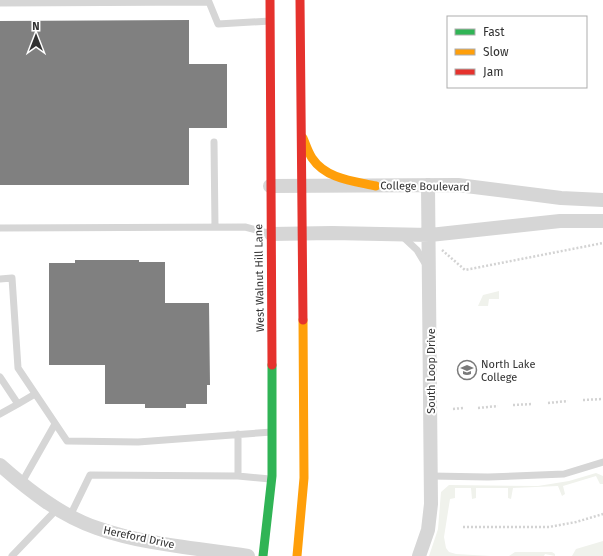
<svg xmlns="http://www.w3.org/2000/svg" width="603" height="556" font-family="'Fira Sans',sans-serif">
  <rect width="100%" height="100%" fill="#fff"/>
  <path fill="#f0f2ec" d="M499,291V299H489L488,306H478L483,295Z
    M596,473L603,476V484H600L596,476L563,486L565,494L562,496L558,486L513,488L511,499L508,498V488H476V498L472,499L471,488H455V498L450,499L444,537L446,548L449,552L456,554L491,556H429L438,529L441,492L449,485L538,486L569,481Z
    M603,541V556H572L576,549Z
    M515,552H552L555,554V556L545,554L544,556H509Z"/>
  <path fill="#808080" d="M189,20V64H227V128H189V185H0V21Z
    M75,260H139V262H165V303H209L210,385H207V404H186V408H145V404H105V365H49V263H75Z"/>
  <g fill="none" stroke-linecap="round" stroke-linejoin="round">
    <path stroke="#d3d3d3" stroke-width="2.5" stroke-dasharray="2 2" stroke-linecap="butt" d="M442,250L465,270L603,243
      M583,400L603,399
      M548,403L568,401
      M513,405L533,404
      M478,408L498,406
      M453,409L463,408
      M463,527H549L576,522L603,514"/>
    <path stroke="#d6d6d6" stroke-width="7" d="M0,3L209,2L218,24L270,21
      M214,142L215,227
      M0,228L245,227L271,234
      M402,236L417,250L426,265
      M0,279L12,278L18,368L67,441L138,442L272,432
      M0,377L18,404L0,414
      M18,404L35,394
      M238,476L270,479
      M431,476L488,477L564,474L603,462
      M21,484L55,424
      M70,516L90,475L238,476V434
      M12,556L58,508"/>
    <path stroke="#d6d6d6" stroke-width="14" d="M270,186L458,185L561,198L603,200
      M271,234L332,233L430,235L560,221H603
      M0,465C28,490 61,516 97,528C145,545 198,548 248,556
      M419,556L428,530L431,504L428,185"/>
    <path stroke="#30b455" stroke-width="9" d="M263,556L272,476V365"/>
    <path stroke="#ff9f0a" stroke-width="9" d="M303,138C306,145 308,152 312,158C326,179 353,181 376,186
      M297,556L304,478L303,320"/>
    <path stroke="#e5322d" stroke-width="9" d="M270,0L272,365
      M300,0L303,320"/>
  </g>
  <defs>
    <g id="university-ring" transform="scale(1)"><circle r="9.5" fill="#fff" stroke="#7a7a7a" stroke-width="1.5"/><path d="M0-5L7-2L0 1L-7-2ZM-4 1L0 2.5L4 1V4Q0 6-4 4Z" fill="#7a7a7a"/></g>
  </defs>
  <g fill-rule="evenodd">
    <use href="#university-ring" x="467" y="370"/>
  </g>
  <g text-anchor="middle" stroke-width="4" stroke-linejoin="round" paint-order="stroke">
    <g font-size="11" fill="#323232" stroke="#fff">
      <text transform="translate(425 186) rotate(1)" y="4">College Boulevard</text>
      <text transform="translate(259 278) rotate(-91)" y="4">West Walnut Hill Lane</text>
      <text transform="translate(431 371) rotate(-90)" y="4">South Loop Drive</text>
      <text transform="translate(139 537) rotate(12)" y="4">Hereford Drive</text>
    </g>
    <g font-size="11" fill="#323232" stroke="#fff" text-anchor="start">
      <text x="481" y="368">North Lake<tspan x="481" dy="13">College</tspan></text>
    </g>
  </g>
  <rect x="447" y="16" width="140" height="72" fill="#ffffff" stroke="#adadad"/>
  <rect x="455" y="29" width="20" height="6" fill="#30b455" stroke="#adadad"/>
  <text x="483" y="36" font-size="12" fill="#323232">Fast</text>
  <rect x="455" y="49" width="20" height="6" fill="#ff9f0a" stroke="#adadad"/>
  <text x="483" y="56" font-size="12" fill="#323232">Slow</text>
  <rect x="455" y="69" width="20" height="6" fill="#e5322d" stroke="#adadad"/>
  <text x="483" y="76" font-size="12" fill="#323232">Jam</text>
  <g transform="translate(36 36)" stroke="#ffffff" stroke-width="3" paint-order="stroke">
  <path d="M0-3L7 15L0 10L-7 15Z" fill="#323232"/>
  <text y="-6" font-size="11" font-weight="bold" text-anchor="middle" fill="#323232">N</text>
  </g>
</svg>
